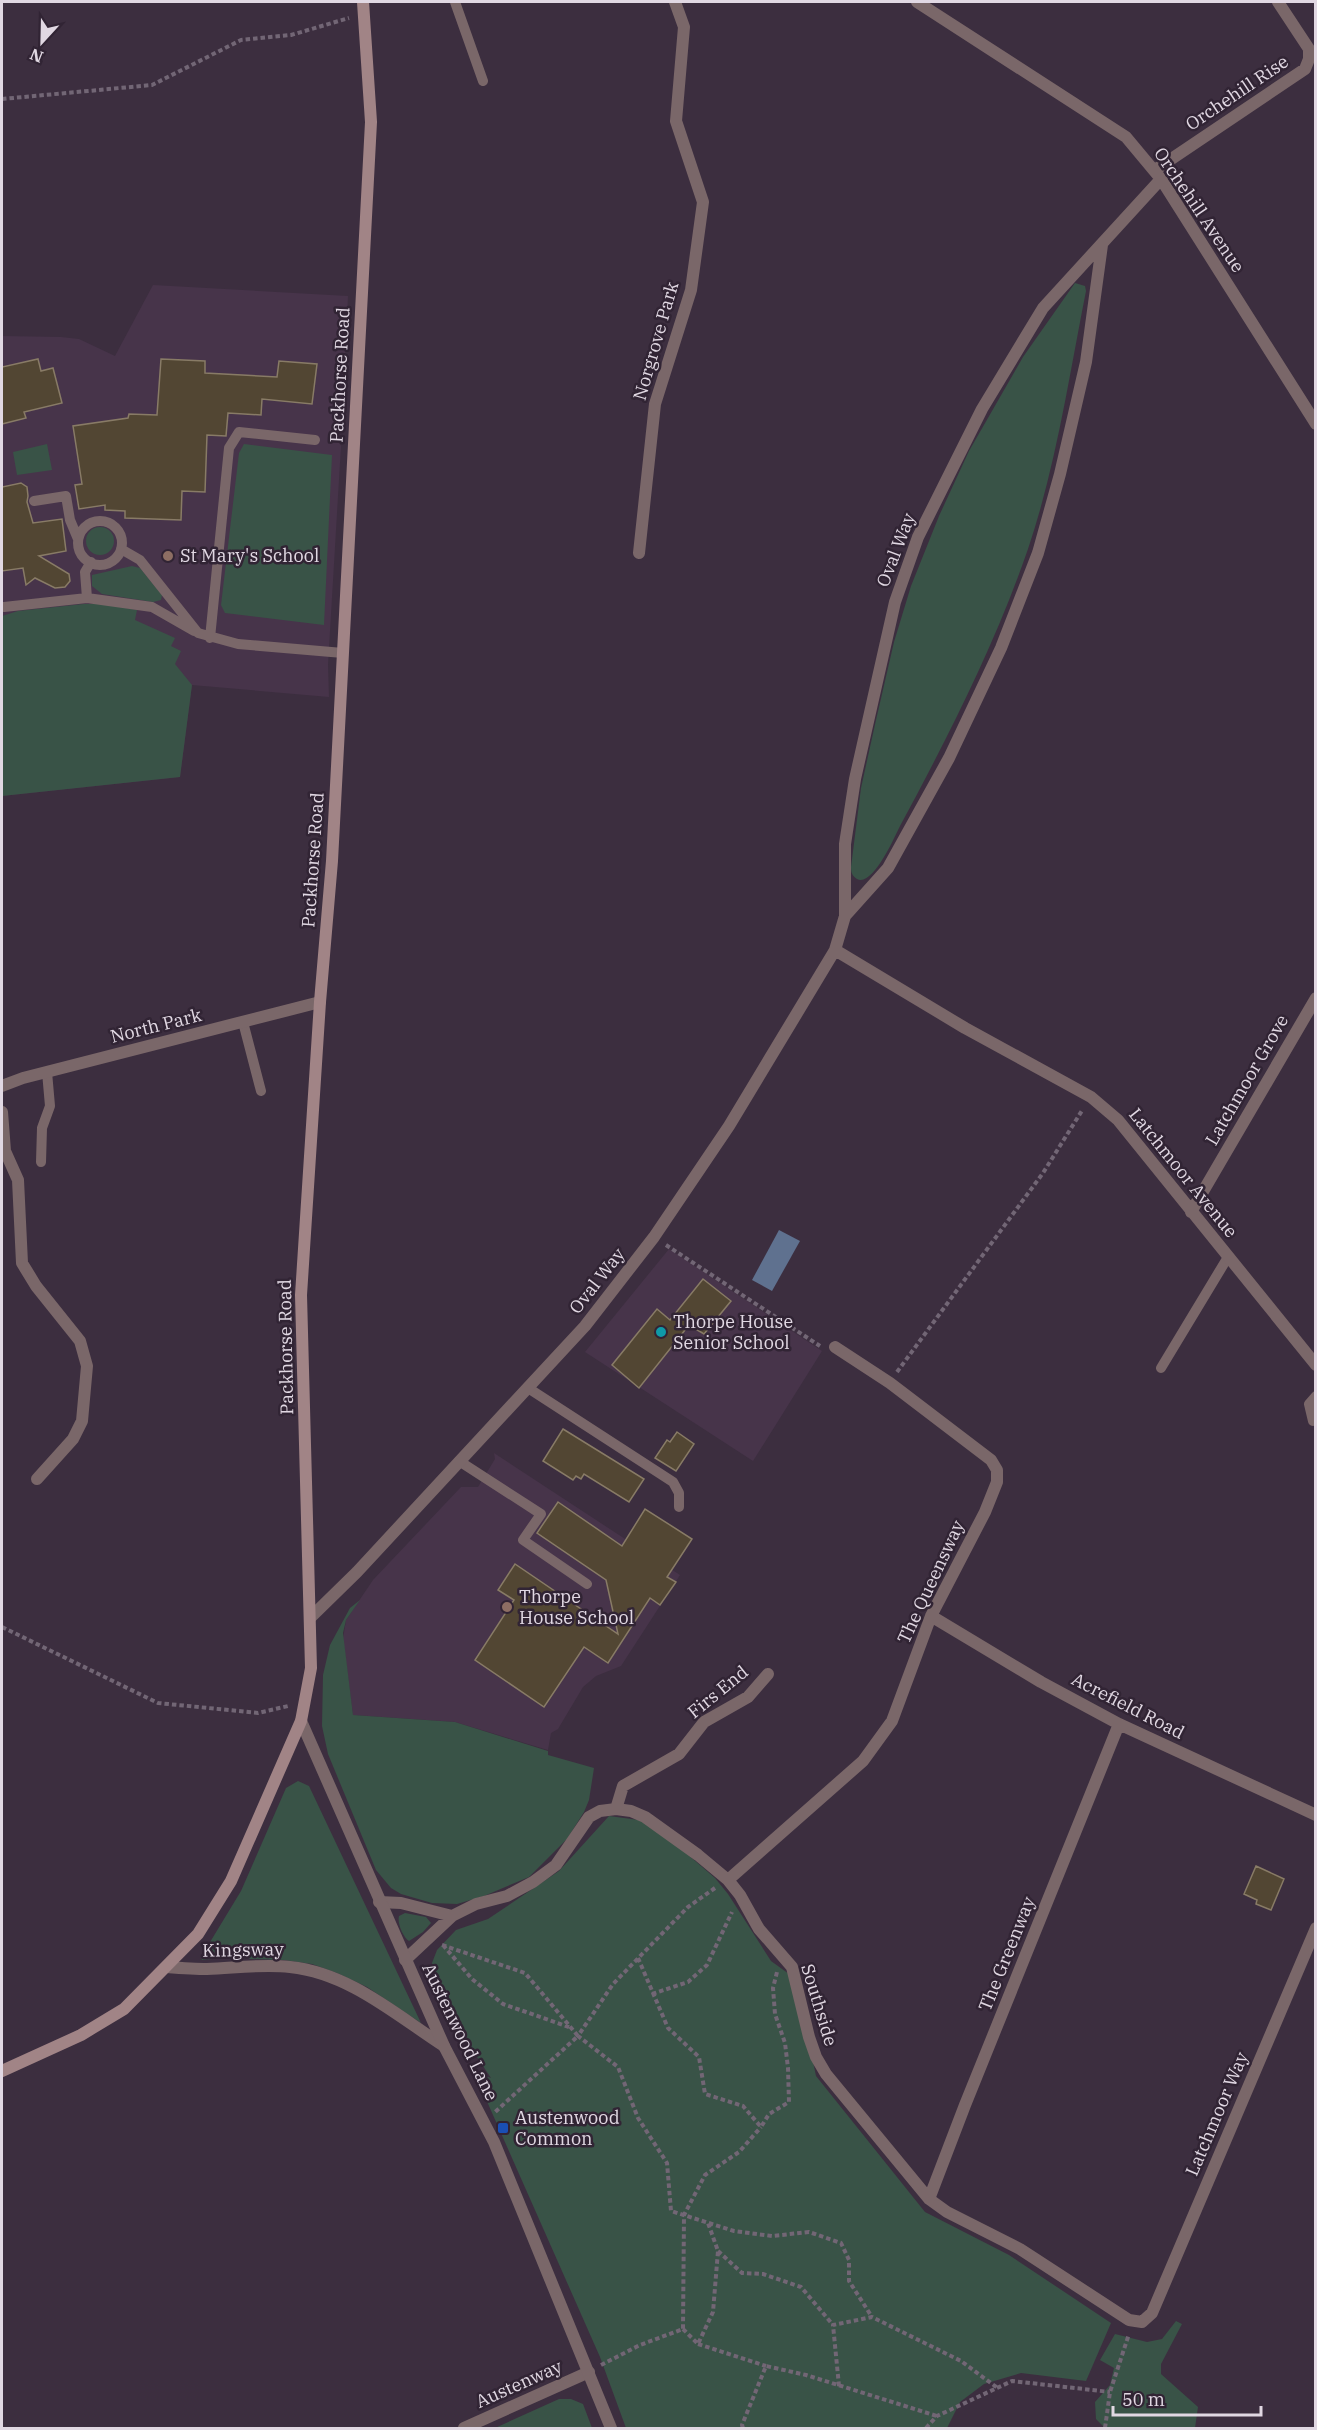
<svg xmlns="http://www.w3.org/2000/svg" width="1317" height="2430" font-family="'IBM Plex Serif',serif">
  <rect width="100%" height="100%" fill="#3c2e3f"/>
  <path fill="#47344a" d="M153,285L348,296L342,423L332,428L341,446L328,665L329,697L192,685L180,777L2,796V336L61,337L79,339L115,356Z
    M669,1249L822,1351L753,1461L585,1352Z
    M494,1453L680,1575L621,1666L596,1676L583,1687L558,1729L551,1733L548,1750L455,1722L353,1715L343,1639L346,1620L373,1580L461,1487H478L495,1459Z"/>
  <path fill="#395347" d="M1075,283L1085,286L1086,291C1069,377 1056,466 1028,549C995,645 948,737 900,826C894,838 873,887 857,879C852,876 851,872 851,867L861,788L876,720L894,642L911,586L939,516L969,451L1023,357Z
    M47,444L52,470L17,475L13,452Z
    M244,444L332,455L324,625L225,613L221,605L239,453Z
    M86 541a14 14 0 1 1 28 0a14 14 0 1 1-28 0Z
    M132,566L140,568L162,595L161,600L153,602L102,594L92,586V575Z
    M84,604H102L137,610L135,620L175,638L171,646L181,651L175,664L192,685L180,777L2,796V616L18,611Z
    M360,1600L346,1620L343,1633L353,1715L455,1722L548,1751V1755L594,1768L589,1800L584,1812L567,1839L529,1877L484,1896L457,1904L432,1903L401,1894L391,1888L376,1870L328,1754L322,1726L323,1675L330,1645L350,1608Z
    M298,1781L309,1786L421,2023L367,1987L337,1973L312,1964L284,1960L250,1959L242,1954L223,1955L221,1958L202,1960L201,1957L241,1891L286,1788Z
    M609,1816L639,1820L665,1835L715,1878L728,1894L771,1961L796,1979L816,2076L925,2212L1009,2255L1111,2323L1086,2381L1021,2373L984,2384L960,2402L947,2428H626L600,2357L474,2072L491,2078L457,2027L440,1991L432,1963L437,1950L456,1930L488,1919L559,1871Z
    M405,1913L426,1917L431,1923L423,1932L409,1941C403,1937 397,1923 399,1916Z
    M1176,2321L1182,2324L1161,2364V2374L1198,2407L1195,2428H1105L1096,2419L1095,2402L1110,2385L1114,2368L1100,2360L1115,2334L1147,2342L1162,2339Z
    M559,2399H571L583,2404L592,2428H495Z"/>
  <path fill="#5f718f" d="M779,1230L800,1241L772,1291L752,1280Z"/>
  <path fill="#524633" stroke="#887b66" stroke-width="1.5" d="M38,359L41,371L53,368L62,403L24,412L26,418L2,424V367Z
    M161,359L205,361V373L277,377L279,361L317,364L312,404L262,399L261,415L228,413L226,436L207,435L205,492L182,491L181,520L125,518V511L105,510V505L79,509L75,485L82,484L73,426L128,418L129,414L157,415Z
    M21,483L27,487L28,496L27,502L33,523L62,519L66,551L39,556L69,574L70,581L65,587L55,588L35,578L26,585L23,568L2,571V487Z
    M703,1279L731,1301L704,1334L689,1325L639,1388L612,1365L657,1309L670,1320Z
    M563,1429L644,1479L629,1502L584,1474L581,1479L576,1476L573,1480L543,1461Z
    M677,1432L694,1444L676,1471L655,1458L667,1440L670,1442Z
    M558,1502L622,1546L645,1509L692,1539L667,1577L676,1582L660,1605L650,1598L608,1663L584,1647L544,1707L475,1660L514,1600L498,1590L515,1564L618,1634L606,1580L537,1533Z
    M1256,1866L1284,1879L1271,1910L1256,1904L1257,1900L1244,1894Z"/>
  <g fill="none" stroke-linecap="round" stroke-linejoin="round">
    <path stroke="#726675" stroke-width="4" stroke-dasharray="4.5 3" stroke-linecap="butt" d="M2,99L152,85L241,40L291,35L349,18
      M666,1245L820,1346
      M897,1372L1043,1173L1083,1109
      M2,1627L158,1703L258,1713L288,1706
      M715,1888L688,1907L613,1984L578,2036L618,2067L638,2118L667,2163L671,2211L734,2231L772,2236L809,2232L841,2243L849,2260V2281L872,2317
      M442,1945L525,1973L578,2036L494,2113
      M443,1945L472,1979L503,2004L569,2027
      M638,1958L668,2028L699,2057L705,2094L743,2106L761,2127L769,2114L789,2102L788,2068L785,2043L775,2014L773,1988L777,1972
      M652,1994L688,1982L707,1965L732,1912
      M718,2251L742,2273L763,2274L801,2287L833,2325
      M683,2329L698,2344L713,2312L718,2251L708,2223
      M698,2344L766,2366
      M601,2365L640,2345L683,2329L684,2215L705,2175L739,2152L761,2127
      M839,2386L833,2325L872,2317L961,2361L999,2389
      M743,2428L742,2425L766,2366L806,2375L937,2416
      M926,2428L937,2416L1012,2381L1110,2392
      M1105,2428L1110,2392L1129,2334"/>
    <path stroke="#7a6769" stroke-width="10" d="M455,2L483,81
      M34,501L66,496L70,520L78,539
      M78 543a22 22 0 1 1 44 0a22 22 0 1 1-44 0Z
      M121,549L140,560L198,633L238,644L343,653
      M87,598L152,607L194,631
      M4,607L87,598L85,572L91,562
      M210,638L229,448L239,432L315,440
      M243,1022L261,1091
      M41,1162L42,1128L50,1106L47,1072
      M1161,1368L1228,1257
      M528,1388L673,1482L679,1493V1507
      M1313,1421L1309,1404L1316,1396
      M459,1461L541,1514L523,1540L587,1584"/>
    <path stroke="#7a6769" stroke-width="12" d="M917,2L1126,137L1161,179L1316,424
      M1155,170L1305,69L1309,59V49L1278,2
      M639,553L655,404L691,290L703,202L676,121L684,27L675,2
      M845,916L888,868L949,758L1001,648L1038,553L1060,474L1086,362L1102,245
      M835,950L965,1028L1091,1097L1118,1120L1316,1365
      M2,1086L23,1078L320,1002
      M2,1112L5,1151L18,1180L22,1263L36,1286L80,1341L87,1366L82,1421L73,1439L37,1479
      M1191,1212L1316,998
      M931,1616L1041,1682L1119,1724L1316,1815
      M310,1618L357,1572L585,1326L654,1237L729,1126L835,950L845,916V844L855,779L895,602L918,537L982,409L1043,308L1161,179
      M616,1809L623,1786L679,1754L704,1722L748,1697L768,1674
      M728,1880L863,1761L892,1721L931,1616L985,1512L997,1482V1470L991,1460L890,1383L835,1347
      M379,1902L401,1903L452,1916
      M405,1960L452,1916L476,1904L507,1896L533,1882L556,1865L589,1817L600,1811L616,1809L631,1811L645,1817L698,1855L728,1880L740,1895L759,1929L792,1967L809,2037L816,2057L826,2074L929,2199L947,2212L1020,2249L1129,2320L1142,2322L1152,2313L1316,1928
      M166,1967C180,1968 194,1969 207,1969C235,1968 262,1964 290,1967C349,1973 396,2015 444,2046
      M929,2199L965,2105L1119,1724
      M464,2428L589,2372"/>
    <path stroke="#7a6769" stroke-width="12" d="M301,1721L444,2046L494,2142L611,2428"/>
    <path stroke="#a18486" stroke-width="12" d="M2,2071L81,2035L124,2009L198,1934L231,1881L301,1721L311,1668L301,1295L320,1002L332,861L371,122L363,2"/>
  </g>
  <g fill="#8d6e63" stroke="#312434" stroke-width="2">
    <circle cx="168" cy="556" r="6"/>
    <circle cx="507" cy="1607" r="6"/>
  </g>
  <circle fill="#0f9aa8" stroke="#312434" stroke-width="2" cx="661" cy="1332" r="6"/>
  <rect fill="#1a4fb4" stroke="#312434" stroke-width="2" x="497" y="2122" width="12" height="12" rx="3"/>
  <g text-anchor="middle" stroke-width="5" stroke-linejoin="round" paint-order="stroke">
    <g font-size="18" fill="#e1d8e3" stroke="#312434">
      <text transform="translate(1237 93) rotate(-34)" y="6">Orchehill Rise</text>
      <text transform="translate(1199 210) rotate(56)" y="6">Orchehill Avenue</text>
      <text transform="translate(656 341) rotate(-74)" y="6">Norgrove Park</text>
      <text transform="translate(340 375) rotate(-87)" y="6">Packhorse Road</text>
      <text transform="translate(896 550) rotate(-69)" y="6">Oval Way</text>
      <text transform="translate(313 860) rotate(-86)" y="6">Packhorse Road</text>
      <text transform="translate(156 1026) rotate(-14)" y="6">North Park</text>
      <text transform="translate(1247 1080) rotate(-60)" y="6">Latchmoor Grove</text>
      <text transform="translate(1183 1173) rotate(51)" y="6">Latchmoor Avenue</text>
      <text transform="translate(597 1281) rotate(-52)" y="6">Oval Way</text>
      <text transform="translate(286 1347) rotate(-91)" y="6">Packhorse Road</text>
      <text transform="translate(931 1582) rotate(-65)" y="6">The Queensway</text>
      <text transform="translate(718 1692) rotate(-39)" y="6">Firs End</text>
      <text transform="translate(1128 1706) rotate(27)" y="6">Acrefield Road</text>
      <text transform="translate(243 1950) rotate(-1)" y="6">Kingsway</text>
      <text transform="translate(1007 1954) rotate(-68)" y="6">The Greenway</text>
      <text transform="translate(819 2005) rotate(73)" y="6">Southside</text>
      <text transform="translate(460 2032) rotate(64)" y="6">Austenwood Lane</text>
      <text transform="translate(1217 2114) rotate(-67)" y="6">Latchmoor Way</text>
      <text transform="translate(519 2384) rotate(-24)" y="6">Austenway</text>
    </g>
    <g font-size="18" fill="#e1d8e3" stroke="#312434" text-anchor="start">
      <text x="180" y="562">St Mary's School</text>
      <text x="673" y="1328">Thorpe House<tspan x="673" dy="21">Senior School</tspan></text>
      <text x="519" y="1603">Thorpe<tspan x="519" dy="21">House School</tspan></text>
      <text x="515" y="2124">Austenwood<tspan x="515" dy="21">Common</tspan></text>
    </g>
  </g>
  <rect width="1317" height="2430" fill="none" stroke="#e1d8e3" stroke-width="6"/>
  <g transform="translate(42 42) rotate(202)" stroke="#312434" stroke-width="4.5" paint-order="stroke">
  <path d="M0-4.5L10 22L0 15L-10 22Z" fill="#e1d8e3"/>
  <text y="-9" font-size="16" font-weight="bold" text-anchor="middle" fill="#e1d8e3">N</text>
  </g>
  <path d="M1113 2406v9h148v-9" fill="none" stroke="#e1d8e3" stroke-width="3"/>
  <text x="1122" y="2406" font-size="18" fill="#e1d8e3" stroke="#312434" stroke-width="4.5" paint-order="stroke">50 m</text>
</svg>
